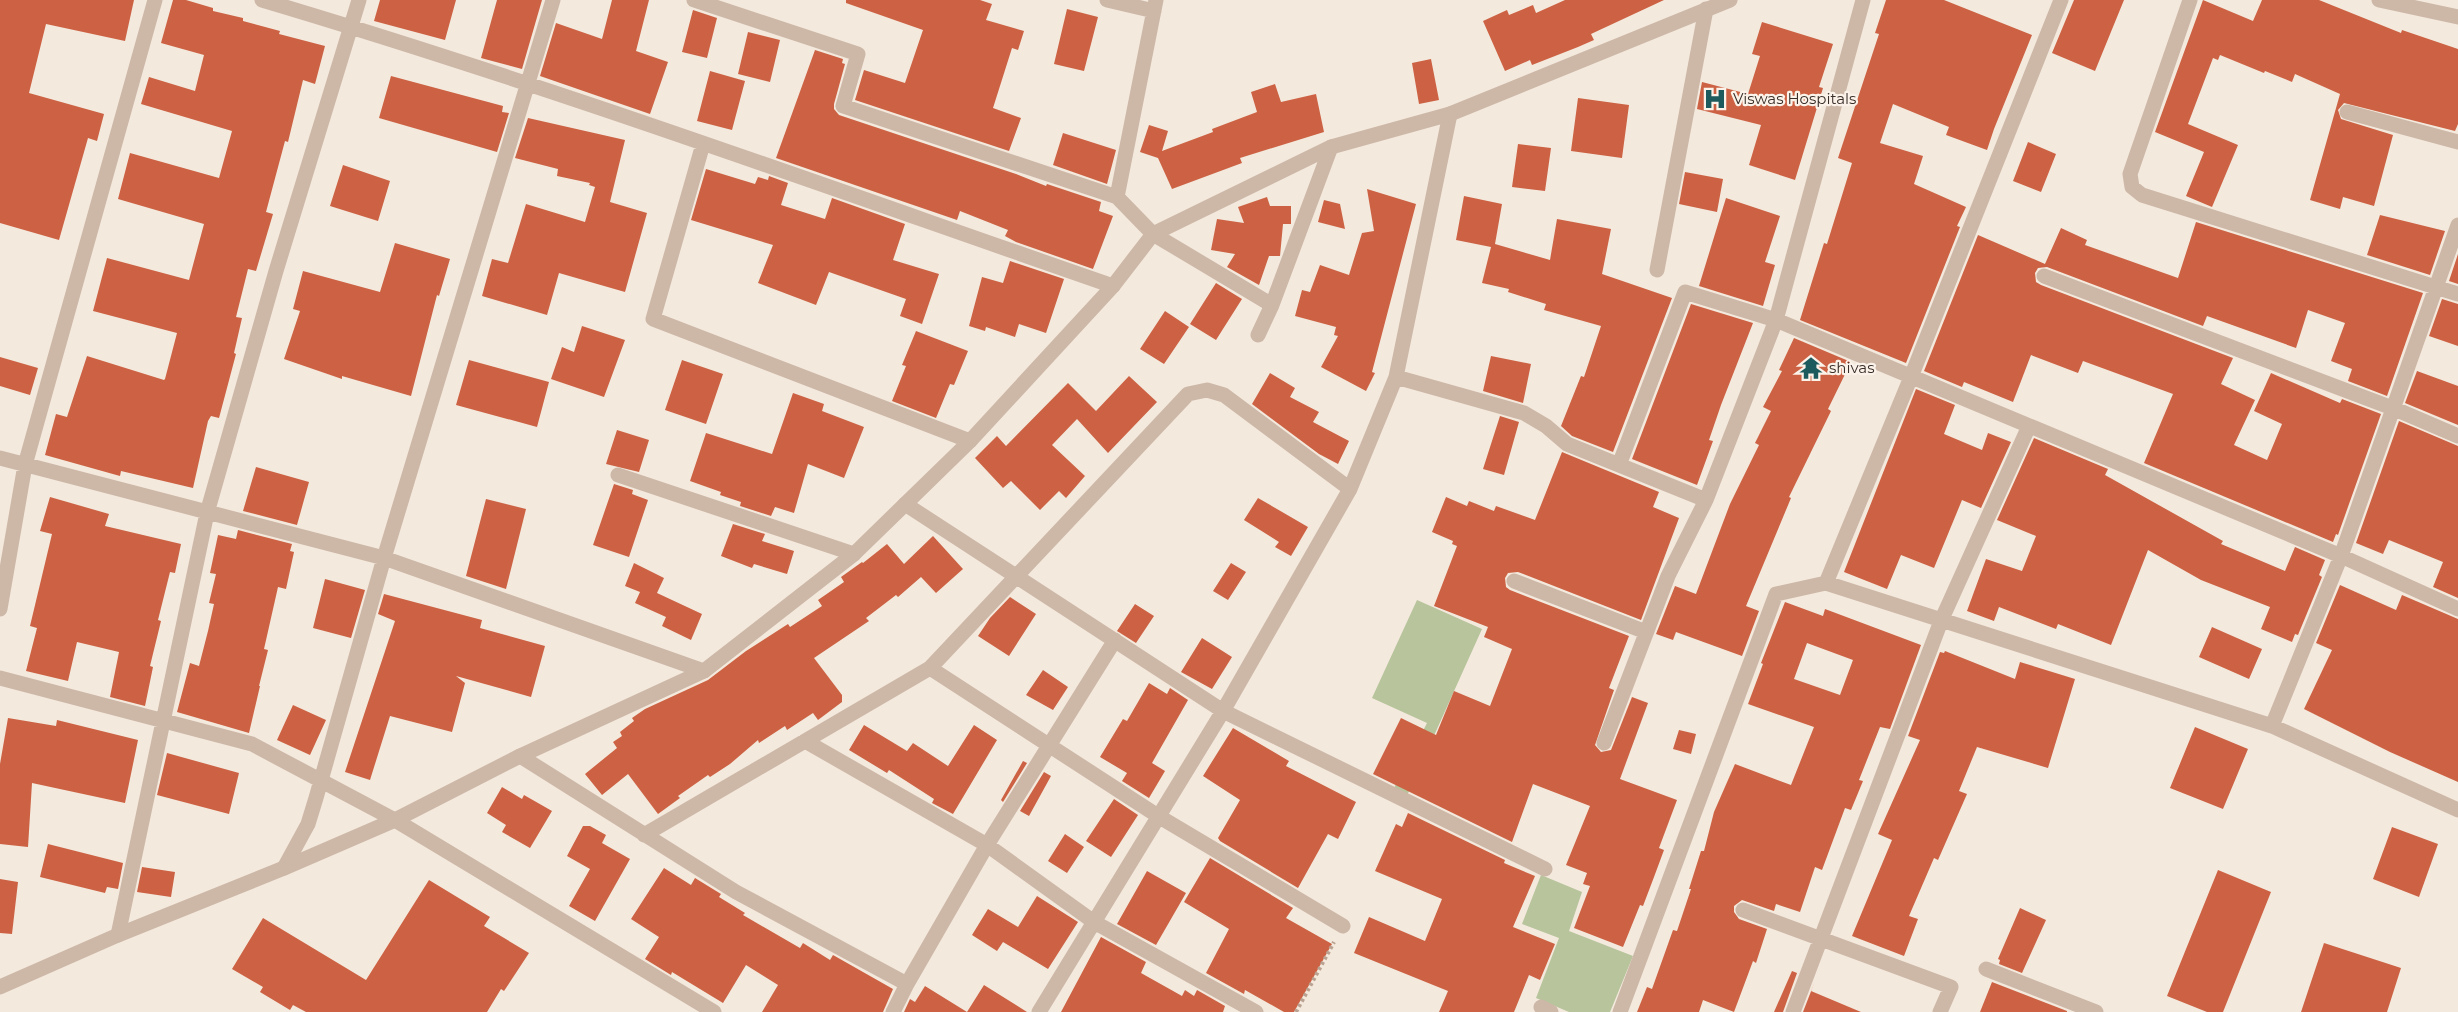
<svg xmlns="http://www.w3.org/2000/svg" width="2458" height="1012" font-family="Montserrat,sans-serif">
  <rect width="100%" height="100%" fill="#f4e9dd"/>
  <path fill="#b7c49c" d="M1417,600L1482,629L1405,800L1391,794L1427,723L1372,698Z
    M1541,875L1582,892L1569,931L1633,956L1610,1012H1569L1536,998L1559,938L1522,924Z"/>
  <path fill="#cc6243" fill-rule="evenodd" d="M0,0H134L125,41L46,24L29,93L104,114L97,141L88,138L59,240L0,223Z
    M173,0H186L213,8V11L243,18V21L280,31L279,34L325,46L315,84L303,80L288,142L285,141L266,212L273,214L256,271L248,269L236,317L242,318L234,353L236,354L219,418L211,416L208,421L193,488L121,471L120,476L45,455L56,414L67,417L87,356L164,380L165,379L177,333L93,311L107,258L189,280L204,224L118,199L130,153L219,178L232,131L141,104L149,77L195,91L204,55L161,43Z
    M380,0H456L445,40L374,21Z
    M497,0H542L522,69L481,58Z
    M612,0H649L636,51L668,62L650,114L540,76L556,23L602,39Z
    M846,0H980L992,4L986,20L1024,31L1018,50L1012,48L993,108L1021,118L1009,151L855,100L864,70L905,83L923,30L846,3Z
    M1565,0H1664L1591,34L1594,40L1578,47L1532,65L1530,60L1505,71L1483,21L1507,10L1509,15L1533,5L1536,13Z
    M1886,0H1944L2032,35L1994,129L1987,150L1946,135L1949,127L1893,104L1880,143L1923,156L1914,184L1966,207L1957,226L1960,227L1906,363L1800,320L1824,243L1827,244L1852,163L1838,158L1879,34L1875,33Z
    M2074,0H2124L2095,71L2052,53Z
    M2203,0L2253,21L2262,0H2319L2401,33L2402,30L2458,49V124L2455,131L2344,103L2338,110L2341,119L2393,135L2374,206L2343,197L2340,209L2310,200L2340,94L2295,74L2292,82L2265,71L2264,73L2220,55L2218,60L2213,58L2188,124L2238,145L2212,207L2186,196L2204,152L2155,132Z
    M1067,9L1098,17L1084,71L1054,64Z
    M693,10L717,18L707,58L682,52Z
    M1762,22L1833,44L1819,87L1823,88L1795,180L1749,165L1761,125L1697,109L1702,82L1748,94L1760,56L1752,54Z
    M748,32L780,40L770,82L738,74Z
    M815,50L843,59L842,63L845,64L834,104V109L839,115L1016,174L1046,186L1047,184L1101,202L1099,211L1113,216L1093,269L1016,242L1005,236L1008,230L960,211L957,220L776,158Z
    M1431,59L1439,100L1419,104L1412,63Z
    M710,71L745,81L732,130L697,121Z
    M391,76L503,106L502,112L509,113L497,152L379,118Z
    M1275,84L1281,102L1316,94L1324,132L1240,158L1242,163L1172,189L1158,158L1140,152L1149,125L1168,131L1162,151L1213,132L1212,129L1257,112L1251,92Z
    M1578,98L1629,105L1622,158L1571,151Z
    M528,118L625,140L610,202L647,213L625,292L559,273L547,315L482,296L492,259L508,263L526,204L585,222L595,187L589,185L590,183L557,176L558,169L515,158Z
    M1063,133L1116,150L1107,184L1053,165Z
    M2028,142L2056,154L2041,192L2013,181Z
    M1518,144L1551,148L1545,191L1512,187Z
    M343,165L390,181L378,221L330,206Z
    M706,169L755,184L758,177L768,180L769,176L788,183L781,205L825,219L832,198L905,224L893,260L939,274L922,324L900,316L906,299L829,272L816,305L758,283L773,245L691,220Z
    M1685,172L1723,179L1717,212L1679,204Z
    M1367,189L1416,204L1372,372L1375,373L1366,391L1321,367L1338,336L1334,335L1336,327L1295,316L1302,290L1310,292L1320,265L1349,275L1362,233L1374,231Z
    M1464,196L1502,204L1495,244L1550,260L1557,219L1611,229L1602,274L1672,298L1613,452L1572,436L1561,426L1581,376L1584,377L1601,326L1544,310L1546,304L1508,292L1509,289L1482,283L1491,247L1456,240Z
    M1267,197L1270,206H1291V224H1283L1280,256H1269L1259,285L1227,267L1235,254L1211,250L1217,219L1244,223L1238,207Z
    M1726,198L1780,216L1765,262L1775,265L1763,306L1699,286Z
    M1324,200L1340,204L1345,229L1318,222Z
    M2380,215L2445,231L2430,275L2367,255Z
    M2196,222L2423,293L2387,396L2348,381L2352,369L2331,361L2345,323L2308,310L2296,348L2207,316L2203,326L2047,267L2038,268L2035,273L2036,282L2041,285L2233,358L2221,384L2255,400L2234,445L2267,460L2282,424L2254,411L2271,373L2340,403L2342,399L2381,414L2338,535L2336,534L2333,542L2144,463L2173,394L2083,361L2078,373L2031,355L2013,402L1964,382L1962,387L1924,371L1978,235L2045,264L2061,228L2087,240L2085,245L2178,278Z
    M395,243L450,259L439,296L437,295L411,396L342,376V379L284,359L300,311L293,309L303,271L380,292Z
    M2458,254V284L2449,281Z
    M1010,261L1064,279L1046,333L1019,324L1015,337L986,327L985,331L969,326L982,277L1003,283Z
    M1216,283L1242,299L1216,340L1190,324Z
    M2442,299L2458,304V346L2429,336Z
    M1691,304L1753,323L1721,405L1709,440L1713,441L1697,485L1632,459Z
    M1165,311L1189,327L1164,364L1140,349Z
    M582,326L625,340L604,397L551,379L562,347L574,352Z
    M916,331L968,351L954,385L950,384L936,418L892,401L906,366L902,365Z
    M1794,338L1851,362L1828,409L1831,411L1789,497L1791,498L1746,606L1759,611L1742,656L1676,632L1673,640L1656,634L1675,586L1696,594L1730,504L1759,445L1755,443L1771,411L1763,407L1782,371L1779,370Z
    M1491,356L1531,364L1523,403L1483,391Z
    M0,357L38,368L30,395L0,386Z
    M469,360L549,382L537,427L456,405Z
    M682,360L723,374L706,424L665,410Z
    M2417,371L2458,386V425L2405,403Z
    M1270,373L1295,388L1290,397L1319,412L1313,422L1349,441L1338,464L1319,454L1252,404Z
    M1129,376L1157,402L1108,453L1077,419L1052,445L1085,476L1066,498L1059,491L1040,510L1011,481L1003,488L975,458L997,436L1006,446L1068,383L1096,411Z
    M1916,389L1955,405L1944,434L1982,450L1988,433L2011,442L1981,508L1962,500L1934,568L1901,555L1887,589L1844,572Z
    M793,393L824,404L822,411L864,427L844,478L808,464L794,513L775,507L771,516L740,506L741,502L720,495L721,492L690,481L706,433L772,454Z
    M1500,416L1519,422L1504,475L1483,469Z
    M2399,421L2458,446V598L2433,587L2443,562L2389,540L2383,554L2356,543Z
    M617,430L649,440L639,472L606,464Z
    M2034,438L2108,469L2105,475L2223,541L2221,544L2285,571L2295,547L2325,560L2319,575L2322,577L2298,635L2295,634L2292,642L2261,629L2270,607L2201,580L2148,550L2111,645L2058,624L2056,629L1999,607L1994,621L1967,611L1986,559L2022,571L2036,536L1997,520Z
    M1562,452L1659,492L1653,507L1679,518L1641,620L1518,572L1508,573L1505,578L1506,587L1510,590L1629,636L1609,688L1614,690L1595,745L1601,752L1611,750L1632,697L1648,703L1620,779L1677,800L1659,848L1664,850L1654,877L1643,906L1640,905L1623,947L1574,928L1590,886L1583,884L1587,873L1566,865L1590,806L1533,784L1512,842L1373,774L1401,718L1436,735L1454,691L1490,706L1512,649L1484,637L1488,627L1434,606L1457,546L1452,544L1453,541L1432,532L1446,497L1467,506L1469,501L1494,511L1496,506L1535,520Z
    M256,467L309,482L297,525L243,511Z
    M614,484L633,490L632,494L648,500L629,557L593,545Z
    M50,497L109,514L105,526L181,544L175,573L170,572L158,620L161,621L150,666L153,667L145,706L110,697L119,652L77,642L68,681L26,671L37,628L30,626L52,534L40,531Z
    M1258,498L1308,527L1291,556L1275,547L1279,542L1244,520Z
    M486,499L526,509L506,589L466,576Z
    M733,524L765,534L762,541L794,551L787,574L754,564L752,568L721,556Z
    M238,530L292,544L290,551L294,552L286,589L278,587L264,649L268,650L259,686H260L249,733L177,712L190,663L199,666L208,631L214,604L209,603L216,574L210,573L218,535L236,539Z
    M933,536L963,569L936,593L921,577L898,597L896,595L866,618L869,621L814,658L842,695V702L818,720L813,713L787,730L785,726L759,743L758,740L730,764L710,777L708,775L678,796L680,798L658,814L628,774L602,795L585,774L617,748L613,742L622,736L620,732L634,721L632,718L645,709L708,680L746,651L788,624L790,627L822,606L818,600L844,582L841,577L862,562L863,563L887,544L904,564Z
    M634,563L664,578L657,593L702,614L691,640L662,626L666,617L635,603L640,592L625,586Z
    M1231,563L1246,572L1228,600L1213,591Z
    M325,579L365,590L351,638L313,628Z
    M2340,585L2396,610L2402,595L2458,619V782L2390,752L2304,709L2332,650L2316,643Z
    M384,594L482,620L480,628L545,646L531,697L456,676L465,683L452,732L390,716L370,780L345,772L395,621L378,614Z
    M1010,597L1036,614L1009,656L978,636L990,618Z
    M1785,602L1823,616L1825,609L1921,645L1890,729L1880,727L1859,780L1863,781L1851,810L1845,808L1822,870L1815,867L1800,912L1776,904L1774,911L1742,900L1734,906V912L1739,919L1767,929L1756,963L1753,961L1734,1012L1703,1000L1699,1012H1637L1647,987L1652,989L1673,930L1677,931L1691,889H1689L1701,851H1704L1714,812L1735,764L1791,785L1814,727L1748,704L1763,664L1761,663ZM1807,643L1853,660L1840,695L1794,679Z
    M1135,604L1154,616L1136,643L1117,631Z
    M2212,627L2262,649L2249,679L2199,657Z
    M1202,638L1232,657L1212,689L1181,672Z
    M1945,651L2015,679L2020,662L2075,679L2048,768L1977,747L1959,791L1967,794L1938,860L1934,858L1909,916L1918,919L1904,956L1852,936L1892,840L1878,834L1920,740L1908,736L1940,652L1944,653Z
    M1043,670L1068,687L1053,710L1026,695Z
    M1149,683L1167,694L1170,688L1188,700L1152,763L1165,771L1149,798L1122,781L1127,773L1100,757L1123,719L1127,721Z
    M293,705L326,720L310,755L277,740Z
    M8,718L56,726L57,720L138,740L125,803L32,783L28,847L0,844V764Z
    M864,725L907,751L913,743L948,766L974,725L997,740L953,814L932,803L934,799L889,770L887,773L849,750Z
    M2195,727L2248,749L2223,809L2170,788Z
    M1233,728L1289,761L1286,766L1356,802L1338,839L1328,834L1298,888L1220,841L1218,838L1240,800L1203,776Z
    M1679,730L1696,734L1691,754L1673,749Z
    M167,753L239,773L229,814L157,795Z
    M1023,761L1027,763L1003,802L1001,800Z
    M1044,772L1051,776L1029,816L1020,811Z
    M502,787L522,799L524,795L552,811L530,848L502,832L506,825L487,813Z
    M1114,799L1138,815L1111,857L1086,841Z
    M1408,813L1505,860L1504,863L1535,876L1513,927L1555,944L1540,980L1529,975L1514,1012H1439L1448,991L1354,953L1369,917L1425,941L1442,899L1375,871L1396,824L1402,827Z
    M583,826H590L606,835L602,843L630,859L595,921L569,906L590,869L567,856Z
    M2392,827L2438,844L2419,897L2373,879Z
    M1065,834L1084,847L1067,873L1048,861Z
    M48,844L123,863L118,889L107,887L105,893L40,877Z
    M1210,858L1293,908L1286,918L1332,944L1294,1012H1284L1245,990L1244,994L1206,973L1229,929L1184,902Z
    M142,867L175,872L171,897L137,892Z
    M664,868L691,885L695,878L721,894L719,897L745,913L743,915L800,948L803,943L830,960L833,955L893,989L883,1012H762L778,985L746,965L723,1003L672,972L671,975L645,959L659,937L631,919Z
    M2218,870L2271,892L2223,1012H2207L2167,996Z
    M1147,871L1186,893L1156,945L1117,924Z
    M0,879L18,882L12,934L0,933Z
    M429,880L490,917L484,926L529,953L504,991L501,989L487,1012H306L293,1005L290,1010L260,992L263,987L232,969L263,918L366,980Z
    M1037,896L1078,922L1048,969L1003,942L997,951L972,935L988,909L1018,927Z
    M2020,908L2046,920L2022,973L1999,964L2000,960L1998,959Z
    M1101,937L1146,962L1141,973L1182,996L1185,990L1194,996L1197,990L1225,1006L1223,1012H1061Z
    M2324,943L2401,968L2387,1012H2301Z
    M1792,971L1797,973L1783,1012H1774Z
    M1815,981L1811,991L1861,1012H1803Z
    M1992,982L2067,1011V1012H1980Z
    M984,985L1027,1012H904L910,999L915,1002L925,986L967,1012Z"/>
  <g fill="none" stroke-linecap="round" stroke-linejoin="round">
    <path stroke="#b9a292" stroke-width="4" stroke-dasharray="3 3" stroke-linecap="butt" d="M1296,1012L1334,942"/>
    <path stroke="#cdb8a8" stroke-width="15" d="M262,0C548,85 830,188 1113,286
      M694,0L858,54L843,106L1117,197
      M1107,0L1154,11
      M1156,0L1117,197L1153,234L1272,305
      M1863,0L1776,320L2341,556L2458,609
      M2061,0L1911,377L1826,583L2272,726L2458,810
      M2190,0L2130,174L2132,187L2142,195L2458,294
      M2347,112L2458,142
      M703,144L653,319L970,441
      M1657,270L1706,9
      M2044,276L2395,409L2458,436
      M1258,335L1272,305L1331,147
      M1396,377L1524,413L1546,426L1567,444L1706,500
      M0,458L384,558L704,671
      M618,475L854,554
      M905,504L1223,711L1545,869
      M1514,581L1646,632
      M0,609L25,465L155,0
      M930,668L1158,816L1343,926
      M0,678L252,744L395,820L714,1012
      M2272,726L2341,556L2458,225
      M805,741L987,845L1094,922L1256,1012
      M1604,743L1668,576L1706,500L1776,320L1685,292L1619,465
      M520,756L736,892L907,984L893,1012
      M644,835L930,668L1188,394L1207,390L1224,395L1350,489
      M284,868L308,824L316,798L384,558L553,0
      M1743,910L1951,987L1940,1012
      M118,935L207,513L276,271L359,0
      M1986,969L2096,1012
      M907,984L987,845L1115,640
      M1541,1007L1551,1012
      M1039,1012L1223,711L1350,489L1396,377L1450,114
      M1620,1012L1776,594L1826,583
      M1793,1012L1941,621L2029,426"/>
    <path stroke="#cdb8a8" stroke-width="15" d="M2379,0L2458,17
      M0,987L118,935L284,868L395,820L520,756L704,671L854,554L970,441L1113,286L1153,234L1331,147L1450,114L1730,0"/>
  </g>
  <defs>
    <g id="hospital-bare" transform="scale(1.8)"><path d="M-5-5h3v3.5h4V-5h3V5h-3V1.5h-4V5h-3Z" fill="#1c5a5d" stroke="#fbf3ea" stroke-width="2.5" paint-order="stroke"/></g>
    <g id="temple-bare" transform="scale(1.8)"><path d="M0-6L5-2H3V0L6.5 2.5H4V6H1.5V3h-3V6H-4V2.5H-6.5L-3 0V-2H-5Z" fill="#1c5a5d" stroke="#fbf3ea" stroke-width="2.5" paint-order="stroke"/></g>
  </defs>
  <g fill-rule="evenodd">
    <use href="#hospital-bare" x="1715" y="99"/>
    <use href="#temple-bare" x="1811" y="368"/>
  </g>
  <g text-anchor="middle" stroke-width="4.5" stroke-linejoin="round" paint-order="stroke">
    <g font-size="15" fill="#392e29" stroke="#fbf3ea" text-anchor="start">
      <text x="1733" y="104">Viswas Hospitals</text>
      <text x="1829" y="373">shivas</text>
    </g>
  </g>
</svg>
